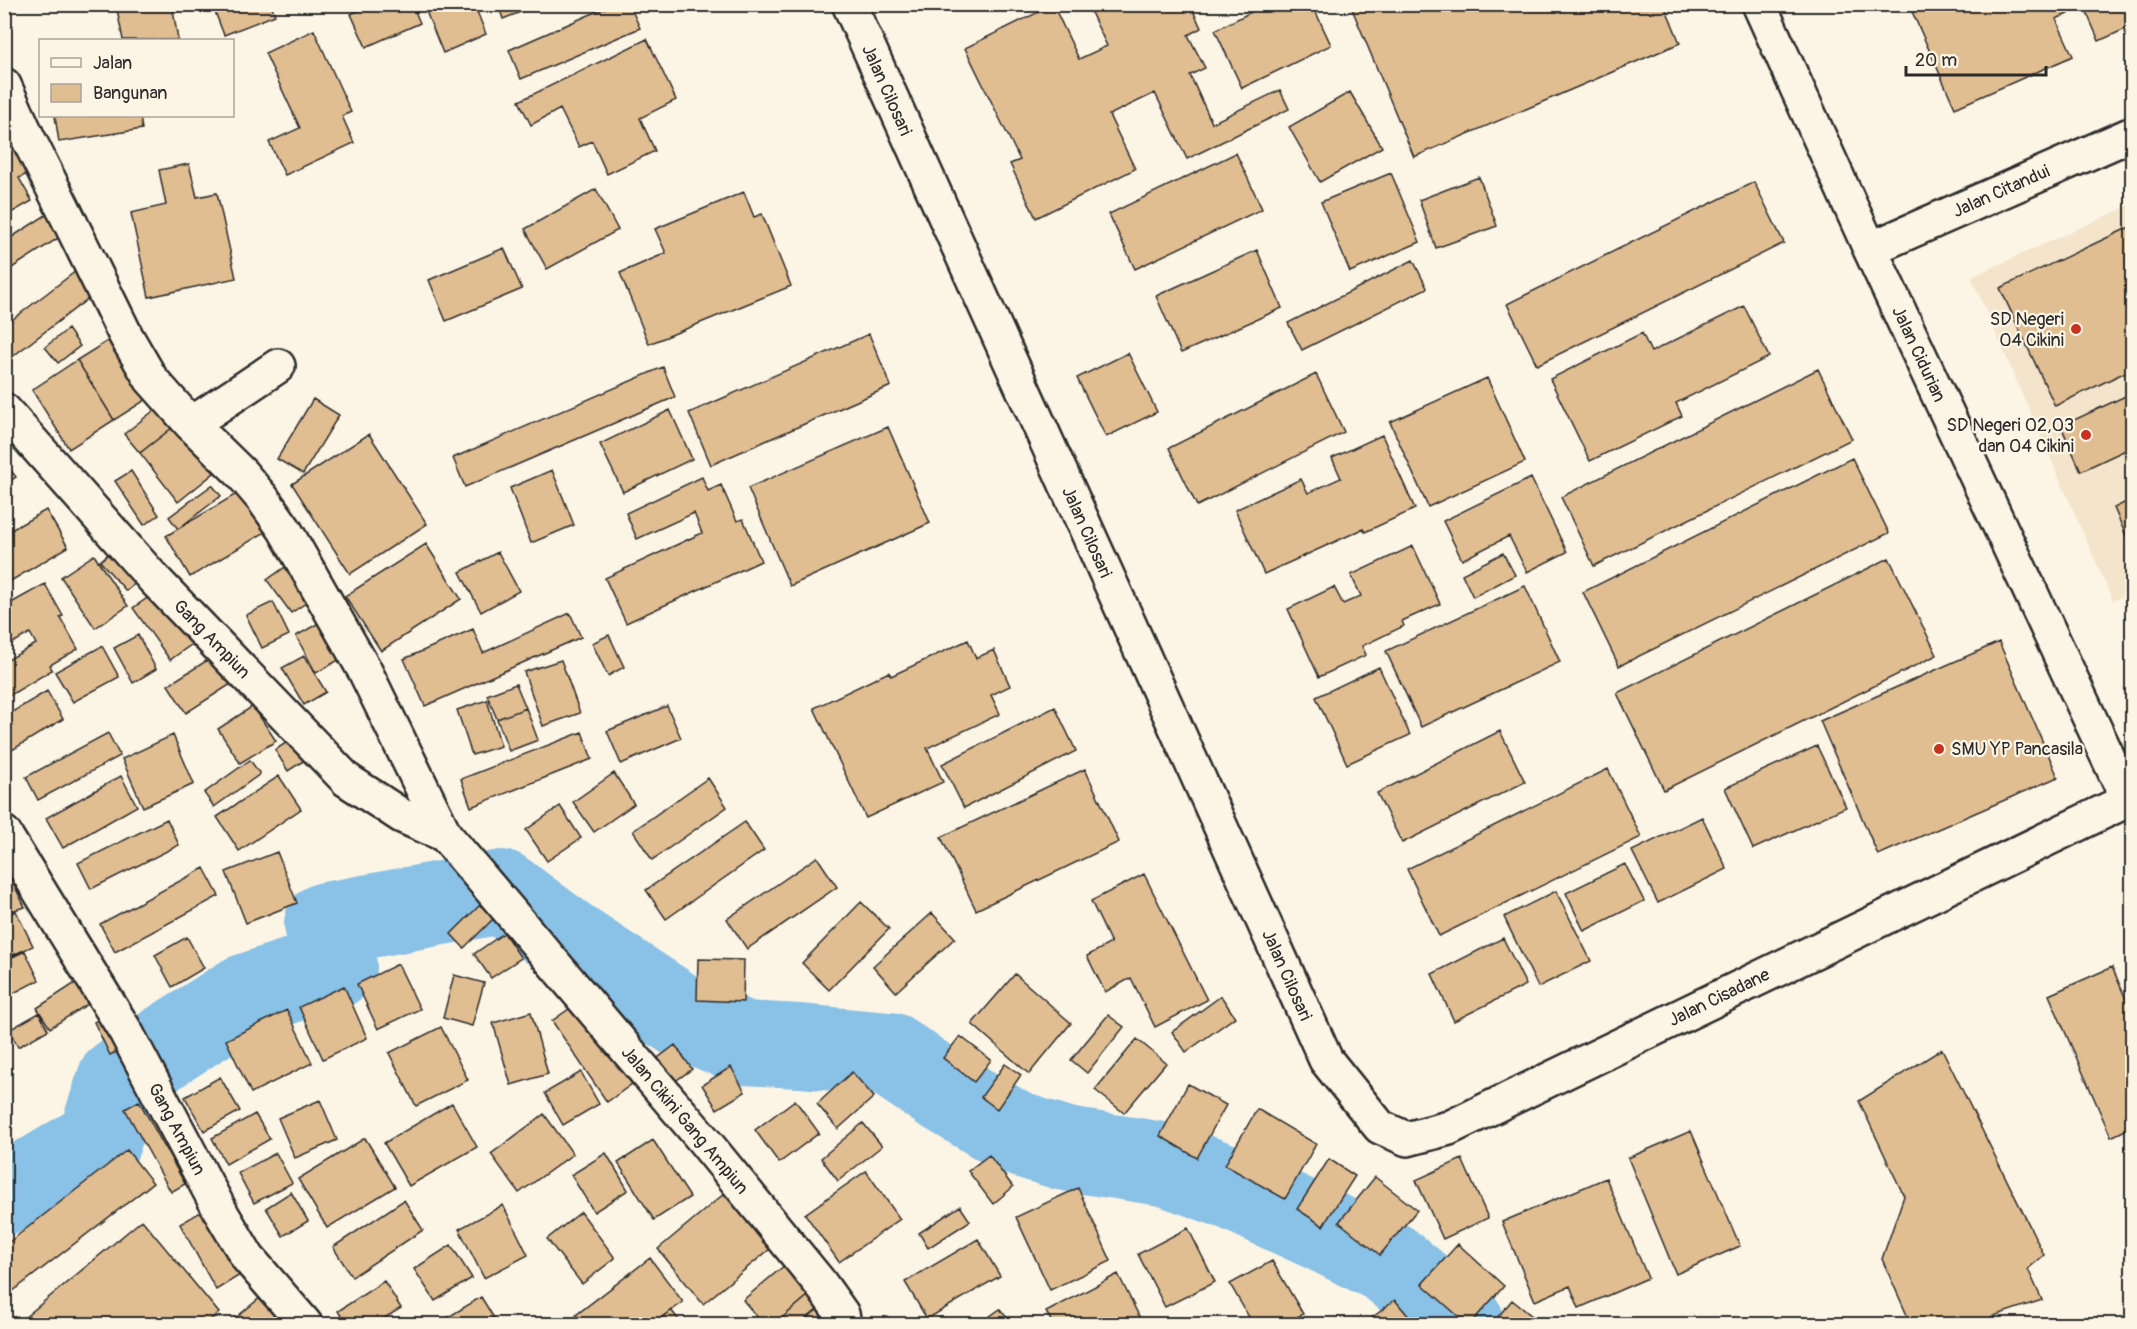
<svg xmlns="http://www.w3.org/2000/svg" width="2137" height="1329" font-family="Pangolin,sans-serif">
  <rect width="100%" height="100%" fill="#fcf5e5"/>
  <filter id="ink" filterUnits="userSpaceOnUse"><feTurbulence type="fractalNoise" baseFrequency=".0167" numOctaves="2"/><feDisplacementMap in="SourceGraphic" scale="12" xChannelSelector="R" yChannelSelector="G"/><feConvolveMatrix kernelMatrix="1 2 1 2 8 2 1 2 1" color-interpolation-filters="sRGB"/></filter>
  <g filter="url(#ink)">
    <path fill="#f4e4cc" d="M2132,204V593L2113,601L1971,277Z"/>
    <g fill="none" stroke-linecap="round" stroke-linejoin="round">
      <path stroke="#89c1e7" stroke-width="84" d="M4,1193L43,1175L99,1141L119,1080L165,1047L245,996L335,966L326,924L502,892L575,946L683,1017L744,1043L800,1046L889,1054L939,1088L1014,1133L1066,1149L1169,1165L1232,1188L1325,1231L1389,1263L1463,1324"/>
    </g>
    <path fill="#e1bd92" stroke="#2b2b2b" stroke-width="1.5" d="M116,4H172L178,40H123Z
      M212,4H271L275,15L224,35Z
      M373,4H412L420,23L366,47L351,14Z
      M423,4H474L486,34L443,53Z
      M498,4H541L503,19Z
      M614,4H629L640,28L521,79L509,50Z
      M1087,4H1190L1201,28L1188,35L1205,68L1190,75L1212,123L1280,90L1289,109L1187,159L1155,93L1109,115L1135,169L1036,218L1010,164L1020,160L965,48L1053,5L1079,59L1107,46Z
      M1267,4H1312L1331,45L1242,88L1215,30Z
      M1350,4H1664L1680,43L1414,157Z
      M1916,4H1948L1949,7L1954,4H2066L2070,13L2056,19L2073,56L1955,108L1910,7Z
      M2083,4H2132V26L2099,41Z
      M314,30L351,112L342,116L354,143L285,175L269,142L300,128L265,53Z
      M647,39L676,100L640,118L655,151L607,174L592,141L579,147L560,109L531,125L519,101Z
      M1350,92L1382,147L1320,182L1289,127Z
      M55,116H140L142,129L59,142Z
      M15,127L39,168L19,178L32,201L4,217V134Z
      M1236,153L1262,209L1135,269L1109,214Z
      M189,164L197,197L217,193L236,278L149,297L131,213L166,205L159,170Z
      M1391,173L1420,242L1350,272L1321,202Z
      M1479,177L1497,226L1436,248L1419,200Z
      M1754,182L1784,243L1537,365L1507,304Z
      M596,189L618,230L547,269L525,229Z
      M744,192L754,217L762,214L791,286L649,344L620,273L666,253L655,229Z
      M49,213L63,235L4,273V242Z
      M2132,226V369L2055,406L2000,288Z
      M504,248L522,289L446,321L429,280Z
      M1257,250L1282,308L1181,353L1156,296Z
      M1413,260L1427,288L1302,350L1288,323Z
      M76,271L94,294L4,363V326Z
      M1744,306L1769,357L1676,403L1682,416L1590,461L1550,379L1642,333L1651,352Z
      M68,329L80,346L58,363L45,347Z
      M869,334L891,386L711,465L689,413Z
      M109,340L147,399L114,420L77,360Z
      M1128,353L1157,412L1106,437L1077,378Z
      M77,360L114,420L69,449L32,390Z
      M663,367L675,397L465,487L453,458Z
      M1818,369L1852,439L1594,566L1561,497Z
      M1316,374L1344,432L1197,506L1169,448Z
      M1487,378L1525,462L1428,507L1390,422Z
      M2132,393V447L2081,471L2061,426Z
      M313,399L339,415L303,474L277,459Z
      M161,405L177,424L140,453L124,434Z
      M670,410L692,459L623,492L600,444Z
      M177,424L214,473L178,502L140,453Z
      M888,427L930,523L790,586L748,488Z
      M369,434L427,524L350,574L292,484Z
      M1382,435L1415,509L1365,532L1363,529L1264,574L1235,510L1301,479L1308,493L1341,478L1332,458Z
      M1852,458L1889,533L1619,666L1583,592Z
      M4,461L16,477L4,485Z
      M552,470L574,525L531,543L510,488Z
      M131,471L159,515L144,525L115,481Z
      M702,477L708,491L721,485L737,521L743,519L761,561L626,623L605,578L702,533L694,513L637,539L626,513Z
      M1531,478L1567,552L1527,572L1509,536L1462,560L1443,521Z
      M212,485L221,496L178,529L169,517Z
      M248,487L272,528L190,577L166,536Z
      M2132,499V549L2114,508Z
      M46,510L68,547L9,582L4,575V534Z
      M426,544L461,599L381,651L345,596Z
      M118,546L144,576L126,591L100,561Z
      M1413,546L1440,604L1402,621L1404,626L1362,646L1366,655L1319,677L1288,609L1334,587L1343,604L1361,596L1351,575Z
      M498,552L519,591L481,612L460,572Z
      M1503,553L1515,575L1473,597L1462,574Z
      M94,555L128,606L95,628L61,577Z
      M1889,558L1937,655L1664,790L1617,693Z
      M295,560L319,594L291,613L267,580Z
      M45,584L63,616L60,617L78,649L50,665L52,670L4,699V662L36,644L30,633L4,648V607Z
      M1525,586L1560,662L1421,727L1386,651Z
      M156,592L192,644L170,660L133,608Z
      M273,602L289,635L262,648L246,615Z
      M570,613L581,637L425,706L404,659L473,629L483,653Z
      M331,616L351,653L316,673L296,636Z
      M138,635L156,669L133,683L114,648Z
      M609,635L624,667L608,676L592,643Z
      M968,640L976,658L994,650L1010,686L991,695L1000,714L927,748L943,782L866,818L814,708L889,672L891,676Z
      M1999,642L2058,777L1878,855L1820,721Z
      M102,646L119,677L73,702L55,672Z
      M214,656L231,684L186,713L168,685Z
      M304,656L326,692L304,705L282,668Z
      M561,660L580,713L543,726L524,672Z
      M1379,667L1410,735L1347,764L1316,697Z
      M516,684L526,708L497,719L487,695Z
      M47,691L63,719L4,755V717Z
      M487,700L501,746L472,755L457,710Z
      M253,706L276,741L240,763L218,729Z
      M667,706L681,738L621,764L607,731Z
      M1055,707L1076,751L964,808L942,764Z
      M526,708L538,740L509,751L497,719Z
      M1500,731L1525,782L1402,843L1377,793Z
      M582,732L592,759L471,807L461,779Z
      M108,733L120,756L38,800L26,777Z
      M173,735L194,784L143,807L122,759Z
      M295,737L308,758L288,771L275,750Z
      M1817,746L1846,807L1753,849L1725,788Z
      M250,760L260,774L214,807L204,793Z
      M1085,769L1119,842L976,910L941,837Z
      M1608,769L1641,837L1439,936L1407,869Z
      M614,773L634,804L594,832L573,802Z
      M121,776L137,806L63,848L46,818Z
      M279,776L301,809L239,851L217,817Z
      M708,778L727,807L652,860L633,831Z
      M560,806L581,838L547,861L526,830Z
      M1702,817L1727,869L1658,903L1632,851Z
      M167,819L179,845L91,889L78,863Z
      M745,822L764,850L666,919L646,890Z
      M277,852L297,903L246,923L226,872Z
      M817,857L837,887L747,949L727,919Z
      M1625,864L1644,901L1584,931L1566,893Z
      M4,865L25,907L4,913Z
      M204,868L219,896L115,952L100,924Z
      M1144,874L1207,1000L1155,1027L1131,978L1105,992L1087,956L1111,943L1091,901Z
      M1556,891L1591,961L1538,987L1504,917Z
      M861,902L889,929L829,990L802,963Z
      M480,905L494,918L464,948L451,934Z
      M16,911L33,946L4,959V916Z
      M932,913L955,938L896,992L873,966Z
      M504,933L521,958L491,978L474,954Z
      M187,937L204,968L172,987L155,955Z
      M1503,938L1526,985L1454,1021L1432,974Z
      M25,951L39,980L4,998V961Z
      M698,959L744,960L743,1002L697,1000Z
      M398,964L420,1009L378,1029L357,984Z
      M2112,967L2132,1013V1127L2111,1137L2049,995Z
      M1015,974L1071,1023L1029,1074L972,1024Z
      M454,975L484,983L472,1026L443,1018Z
      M86,976L99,997L50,1028L37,1008Z
      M344,986L367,1038L323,1059L299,1007Z
      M1221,996L1235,1017L1186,1052L1172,1032Z
      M576,1004L632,1084L607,1102L552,1021Z
      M287,1010L312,1063L251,1093L226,1040Z
      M112,1012L129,1046L110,1055L94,1022Z
      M531,1012L548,1074L511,1085L493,1023Z
      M39,1013L48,1030L18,1047L9,1030Z
      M1108,1015L1124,1027L1087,1073L1071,1060Z
      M441,1027L468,1080L416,1106L389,1053Z
      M960,1036L991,1060L974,1082L943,1058Z
      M1137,1039L1166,1063L1124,1113L1095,1090Z
      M675,1045L692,1069L667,1087L650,1064Z
      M1942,1049L2044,1255L2028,1269L2042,1300L1970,1324H1911L1882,1259L1904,1196L1859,1101Z
      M1005,1064L1021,1075L997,1109L981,1097Z
      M731,1067L745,1092L717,1109L702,1085Z
      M581,1072L599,1104L563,1125L545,1093Z
      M852,1072L874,1097L838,1129L817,1104Z
      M220,1077L240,1111L204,1131L185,1097Z
      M1188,1084L1226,1105L1197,1158L1160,1136Z
      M320,1100L337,1140L295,1158L278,1118Z
      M795,1100L819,1133L779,1163L755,1130Z
      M139,1101L185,1184L171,1192L125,1109Z
      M452,1103L477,1147L409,1186L384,1143Z
      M1257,1109L1316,1144L1285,1199L1225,1165Z
      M255,1114L270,1139L226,1164L212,1138Z
      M544,1114L573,1154L519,1193L491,1154Z
      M863,1123L882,1146L838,1181L821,1158Z
      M1691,1131L1740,1246L1676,1274L1628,1158Z
      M365,1138L395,1187L327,1228L298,1179Z
      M653,1140L690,1197L654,1220L618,1163Z
      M127,1150L153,1183L4,1298V1246Z
      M276,1153L292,1183L254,1203L238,1173Z
      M606,1153L628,1190L594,1212L571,1175Z
      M989,1155L1013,1187L993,1204L968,1171Z
      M1329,1159L1355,1176L1323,1226L1297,1209Z
      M1462,1159L1488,1218L1443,1239L1416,1180Z
      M866,1171L900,1219L839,1262L805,1214Z
      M1375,1177L1417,1210L1380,1255L1339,1222Z
      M1606,1178L1648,1278L1579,1308L1570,1286L1535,1301L1502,1222Z
      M1078,1188L1111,1261L1050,1290L1016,1217Z
      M291,1192L308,1221L283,1236L266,1208Z
      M725,1193L770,1249L703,1304L658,1249Z
      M404,1200L423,1230L352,1277L333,1247Z
      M503,1205L528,1255L484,1278L459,1229Z
      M960,1206L970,1221L928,1248L919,1233Z
      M204,1210L240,1275L216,1290L180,1224Z
      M581,1212L615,1258L582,1284L547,1239Z
      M142,1220L219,1313L205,1324H17Z
      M1188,1228L1215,1282L1165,1307L1138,1254Z
      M978,1239L1000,1276L927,1319L905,1282Z
      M1458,1244L1504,1286L1470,1324H1467L1422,1284Z
      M451,1245L472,1278L435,1301L414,1269Z
      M650,1258L683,1302L653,1324H583L576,1315Z
      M1272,1261L1303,1314L1284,1324H1253L1230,1284Z
      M785,1265L809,1295L775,1324H763L743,1300Z
      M1118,1274L1143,1324H1053L1046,1312Z
      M384,1281L401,1308L375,1324H346L338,1311Z
      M268,1291L296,1324H235L232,1321Z
      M809,1295L818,1309L800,1324H775Z
      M481,1297L494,1318L483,1324H437Z
      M1395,1300L1415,1324H1364Z
      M1512,1300L1542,1324H1492Z
      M818,1309L831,1324H800Z
      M1000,1309L1012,1324H979Z
      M671,1310L682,1324H653Z"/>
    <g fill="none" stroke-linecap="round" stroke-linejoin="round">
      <g stroke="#2b2b2b" stroke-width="38">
        <path id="minor" d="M849,4L1326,1060L1380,1127L1407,1139L1449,1128L2132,798
          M1759,4L1870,249L2128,800
          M4,85L29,140L70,222L126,336L151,379L191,424L241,473L263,499L285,530L365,671L445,835L701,1137L820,1283L842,1314L844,1324
          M1870,249L2132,134
          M4,410L153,578L347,780L402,816L445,835
          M191,424L278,366
          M4,833L126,1032L223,1216L248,1258L305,1324"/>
      </g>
      <use href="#minor" stroke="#fcf5e5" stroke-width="33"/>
    </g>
  </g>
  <g fill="#c8321e" stroke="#fcf5e5" stroke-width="2">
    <circle cx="2076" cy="329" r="6"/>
    <circle cx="2086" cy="435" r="6"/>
    <circle cx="1939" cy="749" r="6"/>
  </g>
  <g text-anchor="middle" stroke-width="4.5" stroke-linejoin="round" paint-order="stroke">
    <g font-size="18" fill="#2b2b2b" stroke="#fcf5e5">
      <text transform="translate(887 90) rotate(66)" y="6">Jalan Cilosari</text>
      <text transform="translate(2001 191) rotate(-24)" y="6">Jalan Citandui</text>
      <text transform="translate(1919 354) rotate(65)" y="6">Jalan Cidurian</text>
      <text transform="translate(1087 532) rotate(66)" y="6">Jalan Cilosari</text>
      <text transform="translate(212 639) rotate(46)" y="6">Gang Ampiun</text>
      <text transform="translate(1287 975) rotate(66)" y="6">Jalan Cilosari</text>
      <text transform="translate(1719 997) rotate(-26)" y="6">Jalan Cisadane</text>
      <text transform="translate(685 1120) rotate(50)" y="6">Jalan Cikini Gang Ampiun</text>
      <text transform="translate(177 1129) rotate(62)" y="6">Gang Ampiun</text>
    </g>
    <g font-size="18" fill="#2b2b2b" stroke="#fcf5e5" text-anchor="end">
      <text x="2064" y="325">SD Negeri<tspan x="2064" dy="21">04 Cikini</tspan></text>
      <text x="2074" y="431">SD Negeri 02,03<tspan x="2074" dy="21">dan 04 Cikini</tspan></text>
      <text x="1951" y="755" text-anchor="start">SMU YP Pancasila</text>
    </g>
  </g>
  <rect width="2137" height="1329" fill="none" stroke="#fcf5e5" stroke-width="24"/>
  <rect x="12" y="12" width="2113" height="1305" fill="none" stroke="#2b2b2b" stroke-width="2" filter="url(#ink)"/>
  <rect x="39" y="39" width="195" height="78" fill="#fcf5e5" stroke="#a8a49b" stroke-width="1.5"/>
  <rect x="51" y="58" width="30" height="9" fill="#fcf5e5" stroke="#a8a49b" stroke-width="1.5"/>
  <text x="93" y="69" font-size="18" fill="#2b2b2b">Jalan</text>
  <rect x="51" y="84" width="30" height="18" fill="#e1bd92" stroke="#a8a49b" stroke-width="1.5"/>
  <text x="93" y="99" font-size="18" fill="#2b2b2b">Bangunan</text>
  <path d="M1906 66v9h140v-9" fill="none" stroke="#2b2b2b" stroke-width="3"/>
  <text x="1915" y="66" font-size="18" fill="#2b2b2b" stroke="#fcf5e5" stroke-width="4.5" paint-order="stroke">20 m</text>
</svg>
